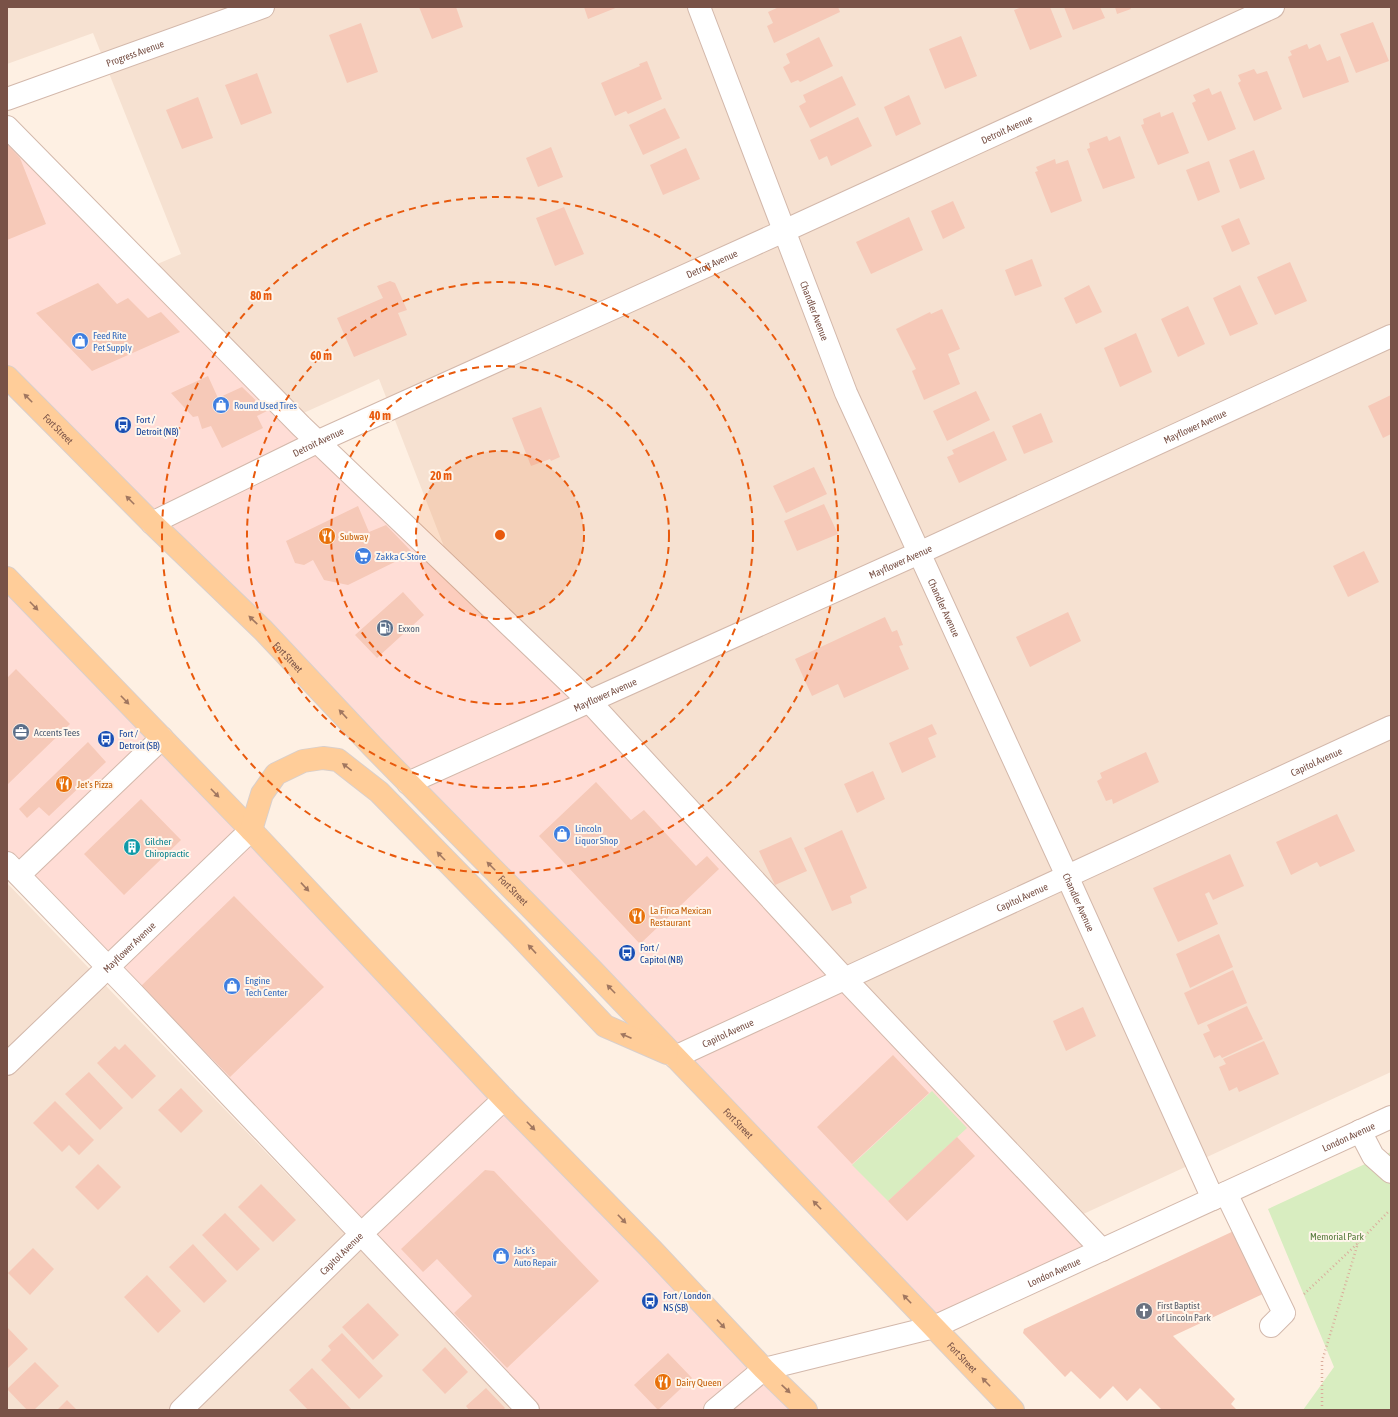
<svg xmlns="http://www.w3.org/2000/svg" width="1398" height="1417" font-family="'Asap Condensed',sans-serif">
  <rect width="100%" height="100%" fill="#fef0e3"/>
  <path fill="#f6e1d1" d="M7,7H1391V1072L1079,1216L448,557L379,379L299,415L155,265L181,254L93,33L7,64Z
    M7,883L514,1410H7Z"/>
  <path fill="#ffddd6" d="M7,127L589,701L1102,1250L934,1327L7,377Z
    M7,578L806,1410H528L7,863Z"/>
  <path fill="#d8edc0" d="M932,1091L967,1128L888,1201L852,1165Z
    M1391,1152V1410H1303L1334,1367L1268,1209Z"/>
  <path fill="#f6c9b8" d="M419,7H456L463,27L432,39Z
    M584,7H618L588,19Z
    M779,7H838L840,12L774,43L767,26L773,23L768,12Z
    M1022,7H1050L1062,37L1030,50L1014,10Z
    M1064,7H1100L1105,18L1073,30Z
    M1115,7H1130L1131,9L1117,14Z
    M1373,22L1389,61L1356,73L1340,34Z
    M361,23L378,72L347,83L329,35Z
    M961,36L977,76L945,89L929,49Z
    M819,37L833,66L800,82L798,80L791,83L783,67L790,63L786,54Z
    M1307,44L1309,49L1320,44L1327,61L1340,56L1349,82L1303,98L1288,57L1292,55L1290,51Z
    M647,61L662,99L628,114L626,111L615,116L601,83L640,66L639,64Z
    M1254,69L1257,74L1267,71L1282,109L1254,121L1238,83L1241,81L1238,75Z
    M257,73L272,113L241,125L225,85Z
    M842,76L856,105L810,128L799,106L806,102L803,95Z
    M1209,88L1212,95L1221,91L1236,129L1208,141L1192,103L1196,101L1193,95Z
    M909,95L921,124L896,136L884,107Z
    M198,97L213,138L182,149L166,110Z
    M665,108L680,138L643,155L629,125Z
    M1160,112L1161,117L1173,112L1189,153L1158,165L1141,125L1144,124L1143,119Z
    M858,117L872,146L831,166L827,156L819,160L810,140Z
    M1107,136L1109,141L1120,136L1135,178L1103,189L1087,149L1090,148L1089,143Z
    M7,144L20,158L46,224L7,240Z
    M551,147L563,177L538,187L526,158Z
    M686,148L700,179L663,195L650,165Z
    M1254,150L1265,179L1240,189L1229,160Z
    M1055,159L1056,164L1068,160L1082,201L1051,213L1035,172L1038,171L1036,167Z
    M1209,161L1220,192L1198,201L1186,170Z
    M953,201L965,228L943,239L931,211Z
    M564,207L584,254L555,266L536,218Z
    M909,217L923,250L871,274L856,242Z
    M1239,218L1250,244L1232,252L1221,226Z
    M1032,259L1042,286L1015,296L1005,270Z
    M1290,262L1307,301L1275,315L1257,277Z
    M390,281L395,283L407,310L398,313L407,335L354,357L337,318L383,298L377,286Z
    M98,283L117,304L128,298L148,318L161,312L180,332L92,371L36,313Z
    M1089,285L1102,312L1076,324L1064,298Z
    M1240,285L1258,324L1230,336L1213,298Z
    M1188,306L1205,344L1178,357L1161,319Z
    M942,309L960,349L948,354L960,384L924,400L912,371L916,369L896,329L930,312L931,314Z
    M1136,333L1152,372L1120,387L1104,348Z
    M208,376L218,398L242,387L267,411L257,416L263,428L222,448L211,426L202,429L198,416L193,417L171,393Z
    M976,391L990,420L947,441L933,411Z
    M1391,395V434L1383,438L1368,406Z
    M541,407L560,457L551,461L550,459L531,466L512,418Z
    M1041,413L1053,442L1024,454L1012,426Z
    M994,431L1007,460L959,483L947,457L954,454L952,450Z
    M814,467L827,494L786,513L773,486Z
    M824,504L838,534L797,551L784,521Z
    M358,506L369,532L386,525L413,553L348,585L324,580L313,560L304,565L295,563L286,541Z
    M1364,551L1379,582L1348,597L1333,566Z
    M403,592L424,615L377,658L355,635Z
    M1068,612L1081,641L1030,667L1016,637Z
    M885,617L892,632L897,630L903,645L899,646L909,669L844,698L838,684L812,696L795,659Z
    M16,669L70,724L7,785V678Z
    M932,724L937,734L928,738L936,757L902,773L889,743Z
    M88,742L106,762L49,816L39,807L27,818L19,809Z
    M1146,752L1159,782L1113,804L1112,799L1106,801L1097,781L1102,778L1100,773Z
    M873,771L885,799L857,813L844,784Z
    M596,782L631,820L644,810L696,866L707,856L719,869L640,944L539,836Z
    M141,799L181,840L124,895L84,854Z
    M1337,814L1355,851L1320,867L1317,862L1291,875L1276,842Z
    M842,830L867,888L850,896L852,903L832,911L804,848Z
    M791,837L807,871L775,885L759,851Z
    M1230,854L1244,886L1213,900L1209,892L1205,894L1218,924L1178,942L1153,888Z
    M234,896L324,987L230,1077L141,986Z
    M1219,934L1233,967L1190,988L1176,954Z
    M1233,970L1247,1003L1198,1025L1184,993Z
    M1247,1006L1263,1039L1222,1058L1220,1055L1214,1058L1203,1034L1210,1031L1207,1025Z
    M1083,1007L1096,1036L1066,1051L1053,1021Z
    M1264,1041L1279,1074L1239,1092L1237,1087L1229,1091L1219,1067L1226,1064L1223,1059Z
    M125,1044L156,1076L132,1099L97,1063L115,1046L119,1050Z
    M893,1055L929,1093L852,1164L817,1127Z
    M89,1072L123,1108L100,1130L65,1094Z
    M181,1088L203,1111L181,1133L158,1110Z
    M55,1101L94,1140L79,1155L69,1145L62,1152L33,1123Z
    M957,1137L975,1156L907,1221L888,1201Z
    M98,1164L121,1187L98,1210L75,1187Z
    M485,1170L494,1171L599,1281L507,1368L454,1313L472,1296L437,1259L423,1272L401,1249Z
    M261,1184L296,1220L273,1242L238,1207Z
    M225,1213L260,1249L237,1271L202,1235Z
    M1238,1229L1265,1293L1173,1336L1235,1399L1231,1404L1237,1410H1162L1140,1388L1127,1401L1113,1386L1100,1399L1071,1371L1065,1377L1023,1333L1024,1329Z
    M193,1244L227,1281L204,1303L169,1267Z
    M33,1248L54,1269L30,1295L8,1273Z
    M147,1275L181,1311L158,1333L124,1297Z
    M368,1303L399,1335L373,1360L342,1327Z
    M7,1327L28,1349L7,1369Z
    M342,1333L383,1376L359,1399L321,1360L331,1350L328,1346Z
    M445,1347L468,1372L445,1394L422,1370Z
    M668,1353L692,1378L658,1410L634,1385Z
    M35,1362L59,1386L34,1410H27L7,1389Z
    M312,1368L352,1410H308L289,1390Z
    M486,1388L505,1408L503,1410H469L466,1406Z
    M67,1400L77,1410H57Z"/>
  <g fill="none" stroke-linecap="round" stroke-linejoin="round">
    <g stroke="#d3b8ab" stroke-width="24">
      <g id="minor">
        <path id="s1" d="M699,7L846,393L1067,876L1213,1199"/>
        <path id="s2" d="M7,99L263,7"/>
        <path d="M7,127L301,426L589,701L844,978L1102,1250"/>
        <path id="s3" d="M152,523L319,441L784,231L1273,7"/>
        <path id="s4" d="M408,783L919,553L1391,336"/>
        <path d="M7,863L130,990L528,1410"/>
        <path d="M19,875L162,738"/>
        <path id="s5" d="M675,1057L1391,727"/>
        <path id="s6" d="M7,1064L251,830"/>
        <path d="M1360,1131L1373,1156L1391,1172"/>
        <path d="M1226,1193L1284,1313L1271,1326"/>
        <path id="s7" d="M181,1410L361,1234L504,1099"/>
        <path id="s8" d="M715,1410L764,1369L934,1327L1391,1117"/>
      </g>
    </g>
    <g stroke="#d9cfcb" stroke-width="24">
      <g id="major">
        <path id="s9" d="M7,377L152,523L263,630L372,746L592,970L1013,1410"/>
        <path d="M7,578L251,830L504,1099L653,1251L764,1369L806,1410"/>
        <path d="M251,830L262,794L276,774L303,761L323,758L338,760L379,792L516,932L605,1026L667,1053"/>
      </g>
    </g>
    <path stroke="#dbac9b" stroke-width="2.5" stroke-dasharray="1 3" stroke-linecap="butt" d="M1304,1294L1358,1243L1388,1212
      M1322,1410V1361L1358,1243"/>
    <use href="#minor" stroke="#fff" stroke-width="22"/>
    <use href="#major" stroke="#ffcd99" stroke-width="22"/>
  </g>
  <defs><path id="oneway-solid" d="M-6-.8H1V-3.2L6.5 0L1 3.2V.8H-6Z"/></defs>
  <g fill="#a17760">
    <use href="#oneway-solid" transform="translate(28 398) rotate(-135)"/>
    <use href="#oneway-solid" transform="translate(130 500) rotate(-135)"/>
    <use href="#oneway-solid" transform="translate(34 606) rotate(46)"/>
    <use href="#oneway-solid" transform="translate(253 620) rotate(-136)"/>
    <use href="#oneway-solid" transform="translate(125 700) rotate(46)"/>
    <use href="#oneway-solid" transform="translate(343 714) rotate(-133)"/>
    <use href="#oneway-solid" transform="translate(347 767) rotate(-142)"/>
    <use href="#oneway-solid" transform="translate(215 793) rotate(46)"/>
    <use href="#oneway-solid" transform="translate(441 856) rotate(-134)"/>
    <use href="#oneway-solid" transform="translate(491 866) rotate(-135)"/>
    <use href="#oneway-solid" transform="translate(305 887) rotate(47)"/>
    <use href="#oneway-solid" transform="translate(532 949) rotate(-133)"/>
    <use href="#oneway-solid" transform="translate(611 989) rotate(-134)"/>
    <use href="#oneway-solid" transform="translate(626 1036) rotate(-157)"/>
    <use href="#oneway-solid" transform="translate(531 1126) rotate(46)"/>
    <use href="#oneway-solid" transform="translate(817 1205) rotate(-134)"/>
    <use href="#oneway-solid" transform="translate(622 1219) rotate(46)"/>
    <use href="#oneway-solid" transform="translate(907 1299) rotate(-134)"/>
    <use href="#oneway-solid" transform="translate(721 1324) rotate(47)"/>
    <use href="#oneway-solid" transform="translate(986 1382) rotate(-134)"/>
    <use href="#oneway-solid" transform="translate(786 1389) rotate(43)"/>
  </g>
  <circle cx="500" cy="535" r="84" fill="#e8590c" fill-opacity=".12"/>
  <g fill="none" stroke="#e8590c" stroke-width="2" stroke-dasharray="7 5">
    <circle cx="500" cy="535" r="84"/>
    <circle cx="500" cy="535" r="169"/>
    <circle cx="500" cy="535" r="253"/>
    <circle cx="500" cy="535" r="338"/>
  </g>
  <defs>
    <g id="shop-disc" transform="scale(0.9)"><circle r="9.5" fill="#3f7fe0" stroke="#fff5eb"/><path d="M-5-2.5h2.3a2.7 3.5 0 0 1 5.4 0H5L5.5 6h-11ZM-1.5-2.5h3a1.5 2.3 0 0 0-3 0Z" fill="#fff"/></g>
    <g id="bus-disc" transform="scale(0.9)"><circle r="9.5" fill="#1a4fb4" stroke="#fff5eb"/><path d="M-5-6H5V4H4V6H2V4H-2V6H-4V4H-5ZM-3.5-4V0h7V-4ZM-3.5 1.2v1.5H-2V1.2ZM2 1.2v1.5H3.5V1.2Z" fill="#fff"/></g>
    <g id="restaurant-disc" transform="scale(0.9)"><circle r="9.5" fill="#e8710a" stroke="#fff5eb"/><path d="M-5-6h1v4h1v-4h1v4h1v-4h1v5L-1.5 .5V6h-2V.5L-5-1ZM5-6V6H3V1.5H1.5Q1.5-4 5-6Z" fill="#fff"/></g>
    <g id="supermarket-disc" transform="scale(0.9)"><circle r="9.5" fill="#3f7fe0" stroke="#fff5eb"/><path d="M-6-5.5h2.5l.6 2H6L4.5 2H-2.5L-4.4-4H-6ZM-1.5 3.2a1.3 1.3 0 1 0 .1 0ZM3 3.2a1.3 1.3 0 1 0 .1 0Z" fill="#fff"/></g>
    <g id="fuel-disc" transform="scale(0.9)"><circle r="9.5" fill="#5c6f8a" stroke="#fff5eb"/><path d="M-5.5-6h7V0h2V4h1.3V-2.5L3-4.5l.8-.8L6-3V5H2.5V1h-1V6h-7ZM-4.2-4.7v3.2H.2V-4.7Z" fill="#fff"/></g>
    <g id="office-disc" transform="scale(0.9)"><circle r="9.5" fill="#5c6f8a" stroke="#fff5eb"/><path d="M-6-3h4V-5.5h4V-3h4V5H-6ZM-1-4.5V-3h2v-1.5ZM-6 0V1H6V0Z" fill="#fff"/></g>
    <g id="building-disc" transform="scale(0.9)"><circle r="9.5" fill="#0f9aa8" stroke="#fff5eb"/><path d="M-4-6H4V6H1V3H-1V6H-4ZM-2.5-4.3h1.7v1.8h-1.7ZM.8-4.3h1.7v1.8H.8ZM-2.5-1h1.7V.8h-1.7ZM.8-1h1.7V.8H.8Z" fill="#fff"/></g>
    <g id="church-disc" transform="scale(0.9)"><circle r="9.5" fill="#6b7280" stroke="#fff5eb"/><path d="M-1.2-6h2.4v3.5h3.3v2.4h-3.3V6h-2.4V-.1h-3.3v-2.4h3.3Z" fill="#fff"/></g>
  </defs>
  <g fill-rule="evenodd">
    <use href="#shop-disc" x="80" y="341"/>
    <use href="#shop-disc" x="221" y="405"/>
    <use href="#bus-disc" x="123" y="425"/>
    <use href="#restaurant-disc" x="327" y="536"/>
    <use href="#supermarket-disc" x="363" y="556"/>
    <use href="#fuel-disc" x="385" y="628"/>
    <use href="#office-disc" x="21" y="732"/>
    <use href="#bus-disc" x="106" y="739"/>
    <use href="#restaurant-disc" x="64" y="784"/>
    <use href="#shop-disc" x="562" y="834"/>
    <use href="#building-disc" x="132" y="847"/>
    <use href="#restaurant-disc" x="637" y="916"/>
    <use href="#bus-disc" x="627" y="953"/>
    <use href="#shop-disc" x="232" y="986"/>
    <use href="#shop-disc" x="501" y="1256"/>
    <use href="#bus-disc" x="650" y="1301"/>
    <use href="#church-disc" x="1144" y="1311"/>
    <use href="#restaurant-disc" x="663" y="1382"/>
  </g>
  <g text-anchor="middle" stroke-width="4" stroke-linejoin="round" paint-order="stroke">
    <g font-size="10" fill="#795247" stroke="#fff5eb">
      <text dy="4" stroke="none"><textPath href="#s2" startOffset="136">Progress Avenue</textPath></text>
      <text dy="4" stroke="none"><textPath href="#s3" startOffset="941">Detroit Avenue</textPath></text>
      <text dy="4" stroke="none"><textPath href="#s3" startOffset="617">Detroit Avenue</textPath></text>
      <text dy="4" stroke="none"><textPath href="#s1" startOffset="325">Chandler Avenue</textPath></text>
      <text dy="4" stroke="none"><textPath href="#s4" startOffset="864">Mayflower Avenue</textPath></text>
      <text dy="4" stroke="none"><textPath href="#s9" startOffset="73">Fort Street</textPath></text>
      <text dy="4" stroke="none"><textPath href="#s3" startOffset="185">Detroit Avenue</textPath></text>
      <text dy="4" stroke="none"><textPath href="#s4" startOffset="540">Mayflower Avenue</textPath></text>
      <text dy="4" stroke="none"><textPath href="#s1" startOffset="649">Chandler Avenue</textPath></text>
      <text dy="4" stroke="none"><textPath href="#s9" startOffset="397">Fort Street</textPath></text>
      <text dy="4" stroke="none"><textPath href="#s4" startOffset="216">Mayflower Avenue</textPath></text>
      <text dy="4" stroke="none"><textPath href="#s5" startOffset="706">Capitol Avenue</textPath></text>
      <text dy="4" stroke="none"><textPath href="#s9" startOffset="721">Fort Street</textPath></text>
      <text dy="4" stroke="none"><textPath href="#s5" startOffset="382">Capitol Avenue</textPath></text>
      <text dy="4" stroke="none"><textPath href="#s1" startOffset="973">Chandler Avenue</textPath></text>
      <text dy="4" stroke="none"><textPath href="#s6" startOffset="169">Mayflower Avenue</textPath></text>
      <text dy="4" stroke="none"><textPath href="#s5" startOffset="58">Capitol Avenue</textPath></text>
      <text dy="4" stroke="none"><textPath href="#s9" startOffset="1045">Fort Street</textPath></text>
      <text dy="4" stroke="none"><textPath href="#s8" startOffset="695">London Avenue</textPath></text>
      <text dy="4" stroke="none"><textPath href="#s7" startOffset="224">Capitol Avenue</textPath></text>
      <text dy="4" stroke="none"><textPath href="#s8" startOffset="371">London Avenue</textPath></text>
      <text dy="4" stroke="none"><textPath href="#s9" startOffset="1369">Fort Street</textPath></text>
    </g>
    <g font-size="10" fill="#366cbe" stroke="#fff5eb" text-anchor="start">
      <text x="93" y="339">Feed Rite<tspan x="93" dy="12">Pet Supply</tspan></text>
      <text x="234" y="409">Round Used Tires</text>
      <text x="376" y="560">Zakka C-Store</text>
      <text x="575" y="832">Lincoln<tspan x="575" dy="12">Liquor Shop</tspan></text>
      <text x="245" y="984">Engine<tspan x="245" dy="12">Tech Center</tspan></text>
      <text x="514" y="1254">Jack's<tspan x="514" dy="12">Auto Repair</tspan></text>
    </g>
    <g font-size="10" fill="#164399" stroke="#fff5eb" text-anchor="start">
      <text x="136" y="423">Fort /<tspan x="136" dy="12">Detroit (NB)</tspan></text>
      <text x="119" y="737">Fort /<tspan x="119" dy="12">Detroit (SB)</tspan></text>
      <text x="640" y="951">Fort /<tspan x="640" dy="12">Capitol (NB)</tspan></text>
      <text x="663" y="1299">Fort / London<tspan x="663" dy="12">NS (SB)</tspan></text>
    </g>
    <g font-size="10" fill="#c56008" stroke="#fff5eb" text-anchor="start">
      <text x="340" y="540">Subway</text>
      <text x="77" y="788">Jet's Pizza</text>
      <text x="650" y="914">La Finca Mexican<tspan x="650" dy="12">Restaurant</tspan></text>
      <text x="676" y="1386">Dairy Queen</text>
    </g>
    <g font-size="10" fill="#4e5e75" stroke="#fff5eb" text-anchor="start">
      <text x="398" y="632">Exxon</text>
      <text x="34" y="736">Accents Tees</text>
    </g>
    <g font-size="10" fill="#0d838f" stroke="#fff5eb" text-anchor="start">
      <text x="145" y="845">Gilcher<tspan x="145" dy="12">Chiropractic</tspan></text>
    </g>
    <g font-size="10" fill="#557a3b" stroke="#fff5eb">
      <text x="1337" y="1240">Memorial Park</text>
    </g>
    <g font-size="10" fill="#5b616d" stroke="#fff5eb" text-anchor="start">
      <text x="1157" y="1309">First Baptist<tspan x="1157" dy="12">of Lincoln Park</tspan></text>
    </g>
  </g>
  <circle cx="500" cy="535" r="6" fill="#e8590c" stroke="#fff5eb" stroke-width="2"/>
  <g font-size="12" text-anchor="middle" font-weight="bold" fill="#e8590c" stroke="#fff5eb" stroke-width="4" stroke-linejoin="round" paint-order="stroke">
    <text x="261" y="300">80 m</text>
    <text x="321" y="360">60 m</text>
    <text x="380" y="420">40 m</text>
    <text x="441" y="480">20 m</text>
  </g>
  <rect width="1398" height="1417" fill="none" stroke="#795247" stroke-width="16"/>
</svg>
